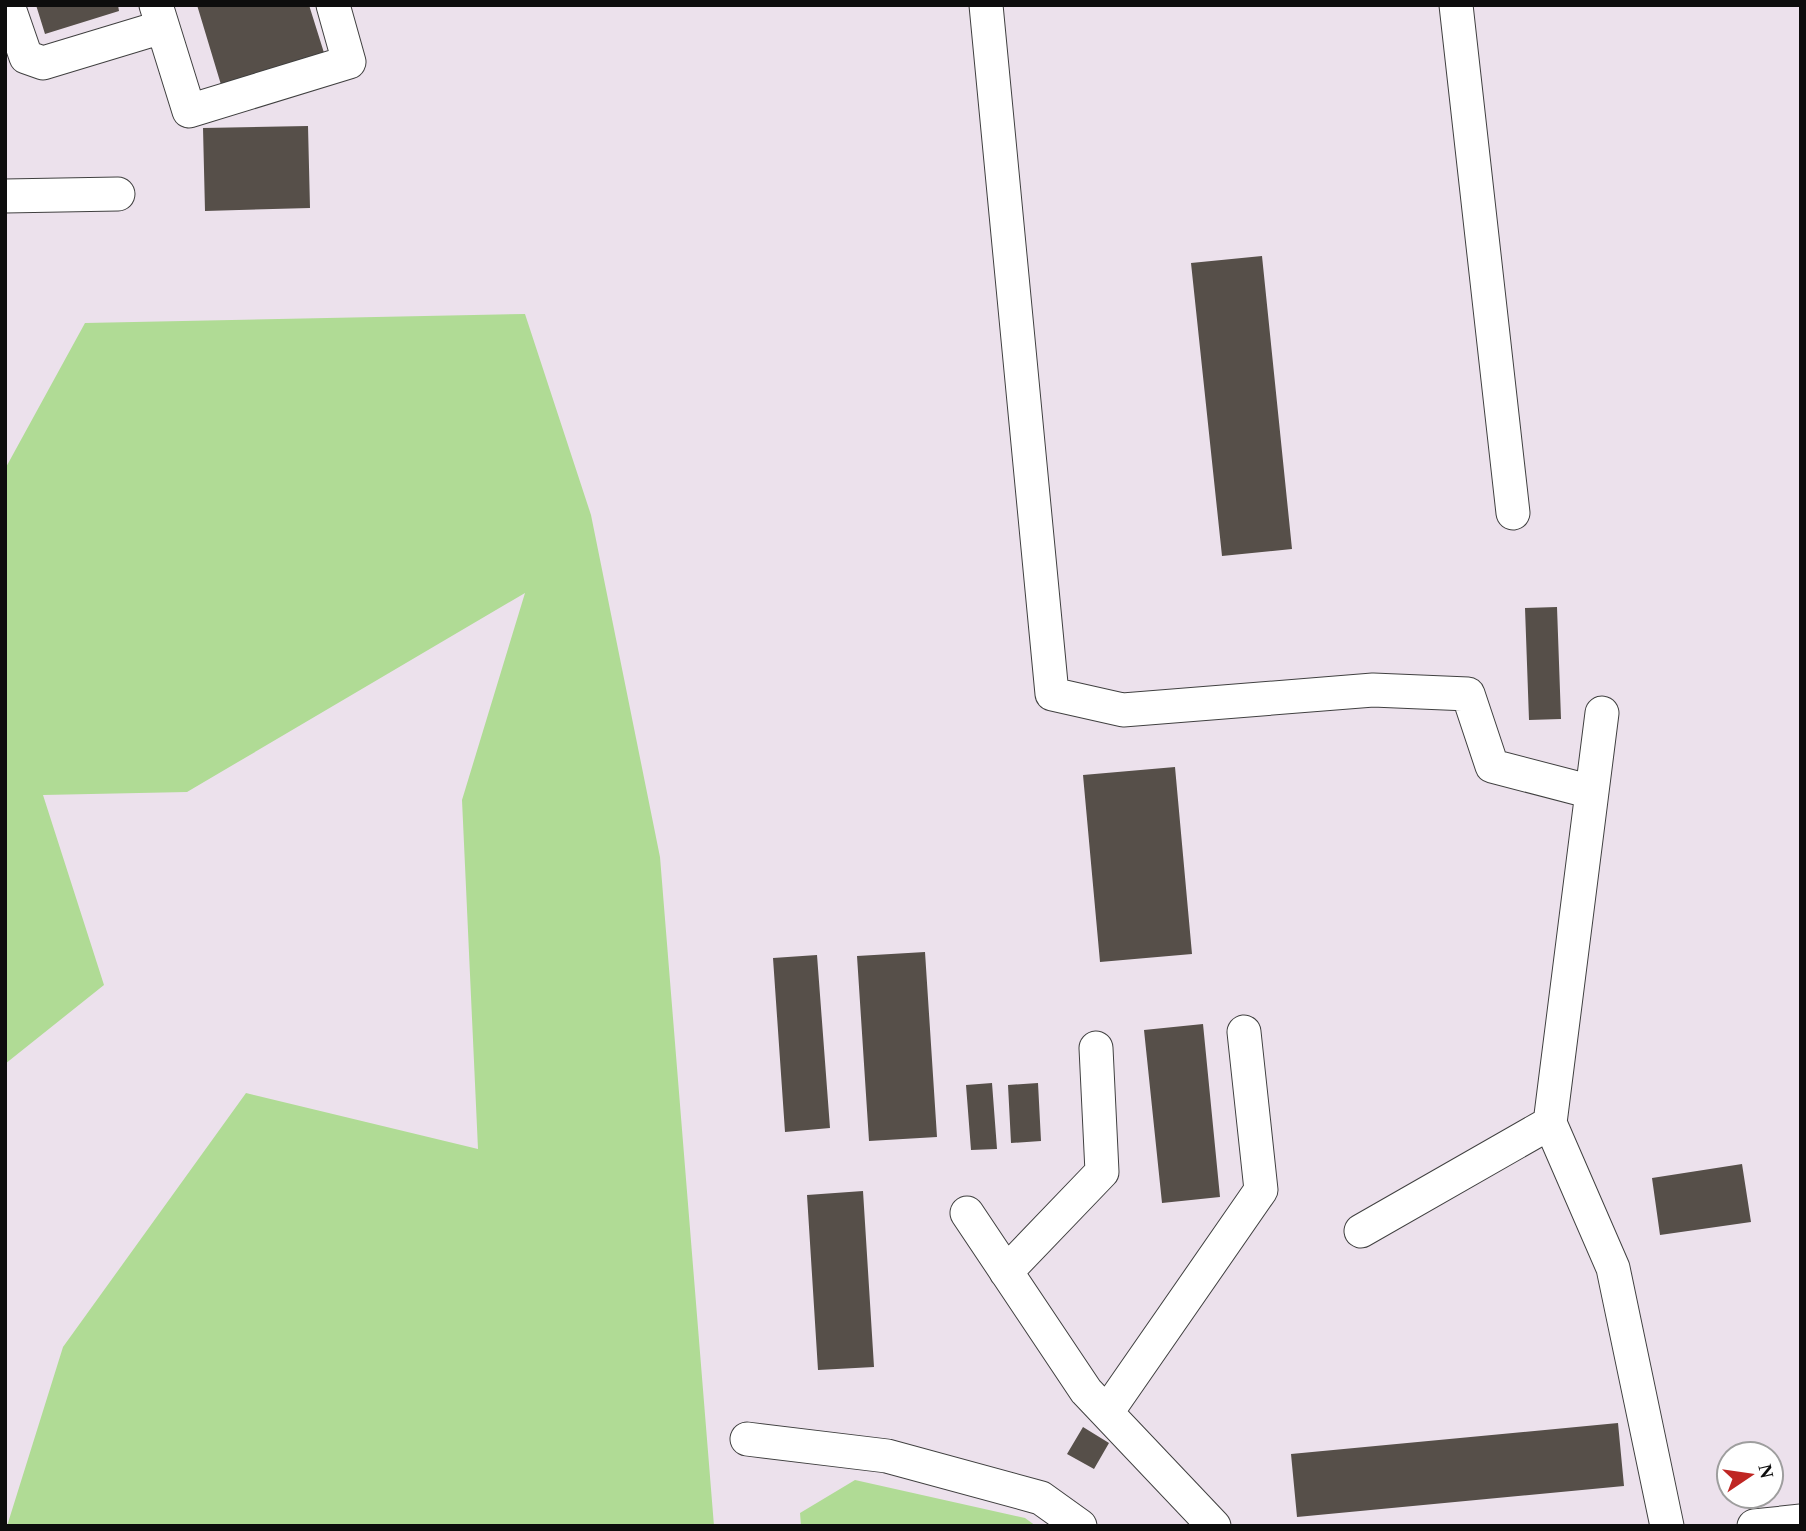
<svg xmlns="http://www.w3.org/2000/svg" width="1806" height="1531" font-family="'Times New Roman',serif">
  <rect width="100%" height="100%" fill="#fffded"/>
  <path fill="#ece1ec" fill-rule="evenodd" d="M5,5H1801V1526H5ZM1729,1454H1771V1496H1729Z"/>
  <path fill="#b0db95" d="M525,314L591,515L660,857L714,1526H7L63,1347L246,1093L478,1149L462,800L525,593L187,792L43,795L104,985L5,1064V469L85,323Z
    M855,1480L1025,1518L1036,1526H801L800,1513Z"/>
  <path fill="#564f49" d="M36,5H118L119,11L45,34Z
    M197,5H309L325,56L222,88Z
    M308,126L310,208L205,211L203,128Z
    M1262,256L1292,549L1222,556L1191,263Z
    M1557,607L1561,719L1529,720L1525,608Z
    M1175,767L1192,954L1100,962L1083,775Z
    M925,952L937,1137L869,1141L857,956Z
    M817,955L830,1128L785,1132L773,958Z
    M1203,1024L1220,1197L1162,1203L1144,1030Z
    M992,1083L997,1149L971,1150L966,1085Z
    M1038,1083L1041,1141L1011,1143L1008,1085Z
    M1742,1164L1751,1222L1660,1235L1652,1178Z
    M863,1191L874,1367L818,1370L807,1195Z
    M1618,1423L1624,1486L1297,1517L1291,1454Z
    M1083,1427L1109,1443L1094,1469L1067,1454Z"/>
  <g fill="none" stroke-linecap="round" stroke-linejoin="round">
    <g stroke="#404040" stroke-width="35">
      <path id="minor" d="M8,5L26,57L43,63L162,27
        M156,5L189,111L349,62L333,5
        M986,5L1052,694L1123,710L1373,690L1468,694L1492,766L1592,792
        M1456,5L1513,513
        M5,196L118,194
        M1602,713L1550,1123L1613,1268L1667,1526
        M967,1213L1086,1391L1214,1526
        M1361,1231L1550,1123
        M1006,1272L1102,1172L1096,1048
        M1107,1412L1261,1190L1244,1032
        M747,1439L887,1456L1041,1498L1080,1526
        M1754,1526L1801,1521"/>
    </g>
    <use href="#minor" stroke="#fff" stroke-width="33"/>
  </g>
  <rect width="1806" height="1531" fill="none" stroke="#0d0d0d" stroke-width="14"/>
  <g transform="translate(1750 1475) rotate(77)"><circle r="33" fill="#ffffff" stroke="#9e9e9e" stroke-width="2"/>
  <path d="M0-5L12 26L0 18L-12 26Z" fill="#bf2623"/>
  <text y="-10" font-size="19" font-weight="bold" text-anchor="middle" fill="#0d0d0d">N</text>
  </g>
</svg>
